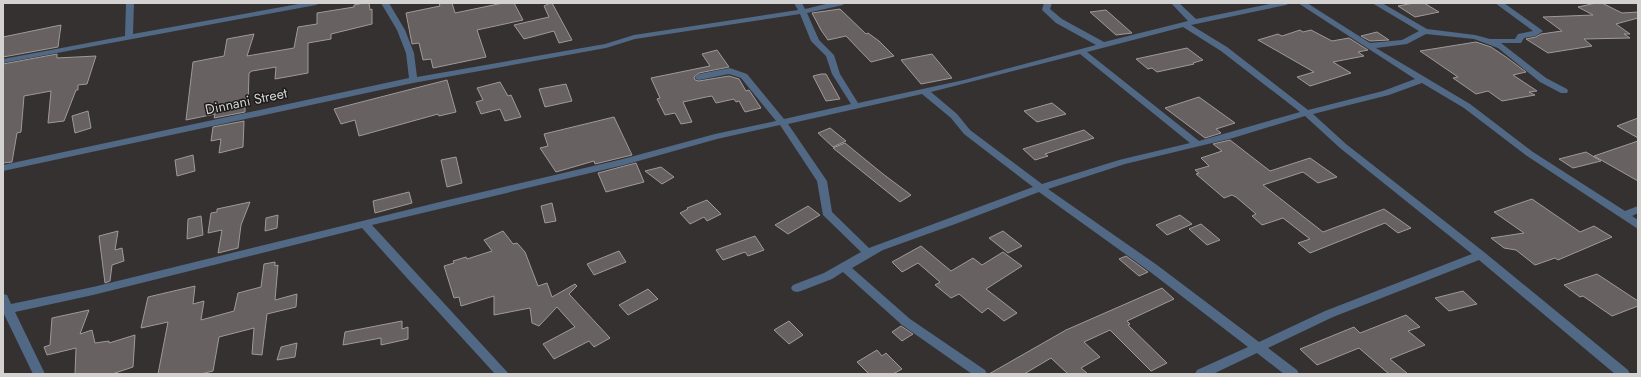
<svg xmlns="http://www.w3.org/2000/svg" width="1641" height="377" font-family="Jost,sans-serif">
  <rect width="100%" height="100%" fill="#363131"/>
  <path fill="#676162" stroke="#9f999a" d="M364,3H369L370,10L372,9V24L331,34V39L308,43V73L275,79L276,67L252,71L249,73L248,106L245,107V112L214,118L215,114L186,120L193,62L224,56L227,39L254,34L247,56L294,48L298,27L317,24V13L354,7V5Z
    M439,3H452L455,13L503,3H514L523,20L477,30L486,57L433,68L431,59L423,60L419,43L412,44L406,13L440,6Z
    M550,3H552L572,40L559,43L554,31L524,39L514,25L549,17L544,6Z
    M1414,3H1424L1439,12L1415,17L1398,6Z
    M1596,3H1602L1622,13L1638,12V18L1616,24L1630,34H1624L1630,38L1584,39L1592,46L1548,53L1526,39L1536,37L1541,34L1562,31L1543,17L1593,15L1578,7Z
    M840,9L866,34L868,33L879,41L894,56L871,62L846,36L828,40L821,30L812,13Z
    M1106,10L1132,33L1116,35L1090,12Z
    M61,25L58,47L3,57V37Z
    M1300,30L1303,32L1311,30L1332,41L1349,38L1368,50L1358,52L1364,56L1333,62L1351,73L1310,86L1297,77L1314,72L1258,40L1278,34L1282,36Z
    M1377,32L1389,40L1370,41L1361,36Z
    M1476,42L1491,47L1506,57L1526,72L1513,75L1537,91L1529,92L1535,95L1502,101L1488,91L1476,94L1453,78L1458,77L1420,51Z
    M1187,48L1203,60L1193,63L1194,64L1157,72L1152,68L1148,69L1136,59Z
    M717,50L729,67L699,73L694,77L695,80L699,81L729,76L739,79L746,91L749,90L761,108L745,112L739,101L736,102L734,99L716,103L712,96L706,97L683,102L692,122L681,124L675,113L665,115L657,99L660,98L651,78L710,66L702,54Z
    M57,54V58L96,56L87,84L78,85V90H76L64,121L48,123L51,91L24,96L21,132L17,133L12,162L3,163V64Z
    M932,54L952,78L921,84L901,60Z
    M821,74H826L840,99L826,101L813,76Z
    M447,80L456,112L439,116L438,114L359,136L355,120L341,124L334,109Z
    M500,82L508,96L511,95L521,117L505,121L500,109L481,114L476,102L483,100L477,88Z
    M566,84L572,101L545,107L539,89Z
    M1199,97L1235,123L1216,129L1221,133L1205,138L1165,108Z
    M1052,103L1066,114L1037,122L1024,111Z
    M88,111L91,128L75,133L72,116Z
    M614,117L632,155L595,164L594,161L556,172L540,148L548,146L544,134Z
    M1638,118V138L1617,126Z
    M244,121L243,147L219,153L221,139L211,141L213,127Z
    M830,128L846,141L833,147L818,133Z
    M1084,130L1094,138L1045,154L1048,156L1035,160L1023,149Z
    M1230,140L1270,171L1310,158L1337,177L1318,183L1303,172L1263,185L1323,232L1384,209L1411,228L1398,233L1385,223L1310,253L1298,243L1310,239L1283,218L1262,225L1252,216L1256,214L1236,197L1232,195L1224,198L1196,174L1199,173L1195,170L1209,166L1201,158L1222,151L1213,144Z
    M1638,141V181L1594,156Z
    M845,143L883,174L911,195L900,202L833,148Z
    M1586,152L1601,161L1573,168L1559,159Z
    M193,155L195,171L177,176L175,160Z
    M456,157L462,183L447,187L441,160Z
    M636,163L644,182L606,192L598,173Z
    M661,167L674,177L662,184L645,171Z
    M409,192L412,203L375,213L373,201Z
    M1532,199L1580,232L1594,226L1612,237L1558,260L1555,258L1535,265L1516,250L1504,248L1491,238L1524,233L1494,212Z
    M707,200L721,214L707,221L704,217L690,224L680,213L688,209L687,208Z
    M250,202L241,225L238,248L218,253L222,230L208,233L211,213L217,212V209Z
    M552,203L556,221L545,223L541,206Z
    M808,206L820,215L788,234L775,225Z
    M278,215L277,228L265,231L266,218Z
    M1180,215L1192,224L1167,235L1156,225Z
    M201,216L203,235L187,239L188,219Z
    M1201,224L1220,240L1207,245L1189,229Z
    M118,231L115,250L122,248L124,261L112,265L110,281L105,283L99,236Z
    M503,231L513,244L517,243L525,252L538,286L547,283L552,297L575,284L577,286L569,294L610,338L594,347L589,341L554,359L543,344L575,327L557,307L539,326L532,323L530,308L494,315V296L461,306L459,297L454,298L444,266L454,263L453,261L466,257L467,259L492,251L484,240Z
    M1003,231L1022,246L1008,253L989,238Z
    M755,236L764,250L748,256L745,252L723,260L716,250Z
    M921,246L951,271L973,258L982,265L1003,252L1022,266L986,289L1017,313L1004,321L988,308L982,313L959,294L951,298L935,285L940,282L918,263L902,272L892,262Z
    M619,251L626,262L594,275L587,264Z
    M1126,256L1148,272L1139,276L1119,259Z
    M275,262V266L278,265L275,300L297,294L296,307L267,314L262,355L252,354L254,328L219,337L213,371L201,374H158L168,322L141,328L148,297L195,286L193,304L204,301L201,320L234,311L238,293L261,287L264,264Z
    M1597,274L1638,301V306L1612,316L1583,296L1580,297L1564,285Z
    M1162,288L1174,299L1127,321L1130,324L1128,325L1167,363L1151,371L1110,330L1084,342L1100,357L1081,368L1088,374H1068L1051,358L1024,374H989L1066,330Z
    M648,289L658,299L628,315L619,305Z
    M1463,291L1477,304L1449,311L1435,298Z
    M89,310L80,334L92,330L95,343L109,341V343L135,335L133,367L112,374H75L76,348L47,355L44,347L50,345L52,318Z
    M1406,315L1420,327L1408,331L1425,345L1390,359L1408,374H1389L1359,348L1317,365L1300,349L1354,327L1360,333Z
    M402,321V329L408,327V339L381,345V338L343,345L345,332Z
    M789,321L803,335L789,344L774,330Z
    M901,326L913,334L902,341L892,332Z
    M297,343L295,357L277,360L281,347Z
    M877,350L882,356L886,353L902,369L893,374H869L857,362Z"/>
  <g fill="none" stroke-linecap="round" stroke-linejoin="round">
    <path fill="#516985" fill-rule="evenodd" d="M126,3H134L133,34L304,3H320L316,5L3,63V59L125,36Z
      M381,3H389L405,30L414,53L417,77L605,44L634,35L798,10L794,3H802L805,9L830,3H844L843,5L807,13L819,40L834,55L840,74L858,103L964,80L1096,45L1056,23L1042,10L1044,3H1052L1050,9L1062,19L1104,42L1188,21L1171,3H1179L1196,19L1275,3H1290L1286,5L1191,25L1227,47L1308,110L1383,91L1415,79L1298,3H1307L1370,43L1402,40L1419,31L1372,3H1382L1427,29L1475,35L1490,39H1515L1518,34L1533,31L1495,3H1504L1543,31L1536,36L1524,38L1521,43H1501L1546,78L1567,89L1568,91L1567,93H1561L1540,82L1498,48L1474,39L1426,34L1407,44L1376,48L1470,104L1533,152L1625,211L1638,206V213L1632,216L1638,220V229L1527,156L1464,108L1422,83L1389,95L1313,114L1346,144L1484,252L1628,370L1630,374H1615L1479,260L1333,317L1268,348L1297,370L1299,374H1284L1257,353L1213,374H1195L1197,370L1248,347L1149,271L1039,192L958,223L883,250L852,268L910,319L985,370L987,374H972L902,325L843,272L832,279L801,291L797,292L793,291L791,288L793,285L824,273L861,252L823,215L817,181L780,125L717,139L624,165L372,225L509,374H495C451,325 406,278 362,228L93,295L15,312L45,374H33L3,312V294L7,295L11,304L93,287L448,200L623,159L715,134L776,121L741,78L729,74L699,80L696,79L695,77L699,74L730,68L747,74L784,119L851,104L832,74L826,56L811,41L800,14L635,39L606,48L413,83L3,171V165L409,78L406,53L397,30ZM1183,27L1221,51L1300,112L1199,141L1087,52ZM1080,54L1190,143L1119,160L1042,184L970,130L957,114L931,92ZM922,94L951,118L964,134L1033,187L869,248L832,212L827,181L788,124ZM1305,116L1340,148L1472,254L1325,311L1259,342L1157,265L1048,189L1125,164L1233,138Z"/>
  </g>
  <g text-anchor="middle" stroke-width="3" stroke-linejoin="round" paint-order="stroke">
    <g font-size="14" fill="#d4d1d1" stroke="#1c1a1a">
      <text transform="translate(246 101) rotate(-12)" y="5">Dinnani Street</text>
    </g>
  </g>
  <rect width="1641" height="377" fill="none" stroke="#d4d1d1" stroke-width="8"/>
</svg>
